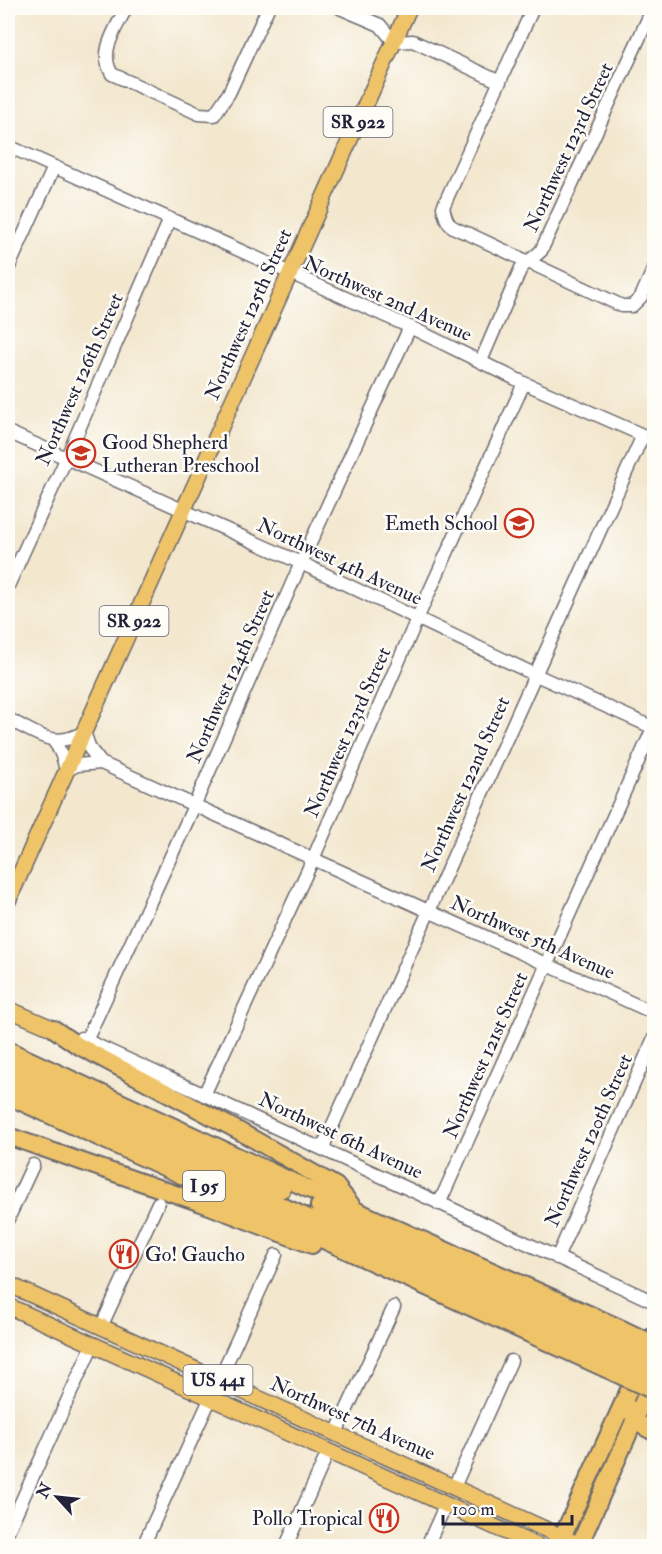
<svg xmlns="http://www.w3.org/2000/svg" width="662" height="1554" font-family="'IM FELL Double Pica',serif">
  <rect width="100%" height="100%" fill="#fdfcf7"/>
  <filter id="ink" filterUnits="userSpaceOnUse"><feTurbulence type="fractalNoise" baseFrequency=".0167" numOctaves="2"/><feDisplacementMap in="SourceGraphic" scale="12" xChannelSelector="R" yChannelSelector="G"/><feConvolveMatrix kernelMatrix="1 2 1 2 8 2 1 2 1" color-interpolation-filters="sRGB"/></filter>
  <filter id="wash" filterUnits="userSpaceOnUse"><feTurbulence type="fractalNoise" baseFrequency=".008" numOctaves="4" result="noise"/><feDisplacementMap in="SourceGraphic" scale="24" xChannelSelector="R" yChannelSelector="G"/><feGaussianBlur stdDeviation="1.35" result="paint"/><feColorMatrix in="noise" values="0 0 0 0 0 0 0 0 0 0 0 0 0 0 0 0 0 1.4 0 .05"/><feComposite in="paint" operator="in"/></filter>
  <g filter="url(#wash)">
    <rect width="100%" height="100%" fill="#f3e7ce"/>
  </g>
  <g filter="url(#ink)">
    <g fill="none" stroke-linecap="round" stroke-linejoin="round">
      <g stroke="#6b676e" stroke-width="15">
        <path id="minor" d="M126,8C116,29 98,52 112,74L199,114L214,115L229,93L268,8
          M340,8L380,25L394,42L413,41L500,82
          M533,8L443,207C447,227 451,227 469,234L622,306H632L641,297L654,268
          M8,146L410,327L524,383L654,440
          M8,269L54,167
          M481,361L521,268L541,251L653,8
          M8,432L301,563L536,675L654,728
          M8,586L66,459L170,219
          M8,719C37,733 53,750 84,732L90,749L101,763
          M53,740C61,750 64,759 66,771L77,765L101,763L654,1013
          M81,1038L654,1302
          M86,1041L194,806L301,563L410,327
          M204,1095L313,859L417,619L524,383
          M322,1149L643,435
          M439,1204L654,726
          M8,1219L33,1165
          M557,1258L654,1038
          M101,1327L158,1203
          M336,1433L394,1307
          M454,1487L511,1361
          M8,1531L93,1344
          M143,1546L276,1255
          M286,1546L328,1452
          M427,1546L445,1506"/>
      </g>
      <g stroke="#6b676e" stroke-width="18">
        <path id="major" d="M8,901L409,8
          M8,1009L54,1029
          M8,1284L582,1546
          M8,1306L537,1546
          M635,1419L653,1378"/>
      </g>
      <g stroke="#6b676e" stroke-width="20">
        <path id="highway" d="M54,1029L77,1045L239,1131L336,1186L353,1207
          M8,1050L306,1188L622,1329
          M8,1064L282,1189
          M8,1081L609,1355
          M8,1096L604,1368
          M8,1136L204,1204L312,1245
          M319,1206L616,1341
          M631,1409C633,1422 644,1427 654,1432
          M558,1546L654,1335
          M579,1546L635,1419"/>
      </g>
      <use href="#minor" stroke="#fff" stroke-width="12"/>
      <use href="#major" stroke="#efc469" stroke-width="15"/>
      <use href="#highway" stroke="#efc469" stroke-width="16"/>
      <g stroke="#6b676e" stroke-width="20" stroke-linecap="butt">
        <path id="highway-bridge" d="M622,1329L654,1344
          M616,1341L654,1359
          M609,1355L654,1377
          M604,1368L654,1391"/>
      </g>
      <use href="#highway-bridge" stroke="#efc469" stroke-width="16"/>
    </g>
  </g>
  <defs>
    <g id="school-ring" transform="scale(1.5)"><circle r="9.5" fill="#fdfcf7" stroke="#c8321e" stroke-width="1.5"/><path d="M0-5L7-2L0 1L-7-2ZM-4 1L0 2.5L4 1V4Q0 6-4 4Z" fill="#c8321e"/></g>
    <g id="restaurant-ring" transform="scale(1.5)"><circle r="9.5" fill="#fdfcf7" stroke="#c8321e" stroke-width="1.5"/><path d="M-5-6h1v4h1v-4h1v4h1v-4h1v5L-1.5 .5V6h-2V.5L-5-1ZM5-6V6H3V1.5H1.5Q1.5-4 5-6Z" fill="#c8321e"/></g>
  </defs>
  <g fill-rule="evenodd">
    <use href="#school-ring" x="81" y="453"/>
    <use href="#school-ring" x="519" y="523"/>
    <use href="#restaurant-ring" x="124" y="1254"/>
    <use href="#restaurant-ring" x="384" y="1518"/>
  </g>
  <g text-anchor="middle" stroke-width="5" stroke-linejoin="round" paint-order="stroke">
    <g fill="#fdfcf7" stroke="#646373" stroke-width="1.5">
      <rect x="323.5" y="107" width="69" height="30" rx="4.5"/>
      <rect x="99.5" y="606" width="69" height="30" rx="4.5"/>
      <rect x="183" y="1171" width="42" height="30" rx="4.5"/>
      <rect x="183.5" y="1365" width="69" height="30" rx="4.5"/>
    </g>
    <g font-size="18" font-weight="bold" fill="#22223b">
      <text x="358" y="128">SR 922</text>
      <text x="134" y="627">SR 922</text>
      <text x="204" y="1192">I 95</text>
      <text x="218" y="1386">US 441</text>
    </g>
    <g font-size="20" fill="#22223b" stroke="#fdfcf7">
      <text transform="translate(568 147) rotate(-65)" y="7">Northwest 123rd Street</text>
      <text transform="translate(388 298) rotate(24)" y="7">Northwest 2nd Avenue</text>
      <text transform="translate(248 314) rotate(-66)" y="7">Northwest 125th Street</text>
      <text transform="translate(79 379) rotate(-66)" y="7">Northwest 126th Street</text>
      <text transform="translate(340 561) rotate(25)" y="7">Northwest 4th Avenue</text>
      <text transform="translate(230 676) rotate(-66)" y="7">Northwest 124th Street</text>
      <text transform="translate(347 732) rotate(-66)" y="7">Northwest 123rd Street</text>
      <text transform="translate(465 784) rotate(-66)" y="7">Northwest 122nd Street</text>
      <text transform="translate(533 937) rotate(24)" y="7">Northwest 5th Avenue</text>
      <text transform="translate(485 1055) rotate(-66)" y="7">Northwest 121st Street</text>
      <text transform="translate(341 1135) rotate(25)" y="7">Northwest 6th Avenue</text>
      <text transform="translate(588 1140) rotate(-66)" y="7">Northwest 120th Street</text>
      <text transform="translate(353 1418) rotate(24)" y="7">Northwest 7th Avenue</text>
    </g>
    <g font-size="20" fill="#22223b" stroke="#fdfcf7" text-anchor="start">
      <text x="102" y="449">Good Shepherd<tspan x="102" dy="23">Lutheran Preschool</tspan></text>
      <text x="498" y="530" text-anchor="end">Emeth School</text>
      <text x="145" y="1261">Go! Gaucho</text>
      <text x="363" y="1525" text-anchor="end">Pollo Tropical</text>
    </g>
  </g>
  <rect width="662" height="1554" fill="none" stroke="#fdfcf7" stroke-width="30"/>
  <g transform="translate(57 1497) rotate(297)" stroke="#fdfcf7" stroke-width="4.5" paint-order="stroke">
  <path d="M0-4.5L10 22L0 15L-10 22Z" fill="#22223b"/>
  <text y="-9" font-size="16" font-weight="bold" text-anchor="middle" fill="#22223b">N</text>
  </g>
  <path d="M443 1515v9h129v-9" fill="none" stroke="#22223b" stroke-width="3"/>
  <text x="452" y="1515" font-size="18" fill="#22223b" stroke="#fdfcf7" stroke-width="4.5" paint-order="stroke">100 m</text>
</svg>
